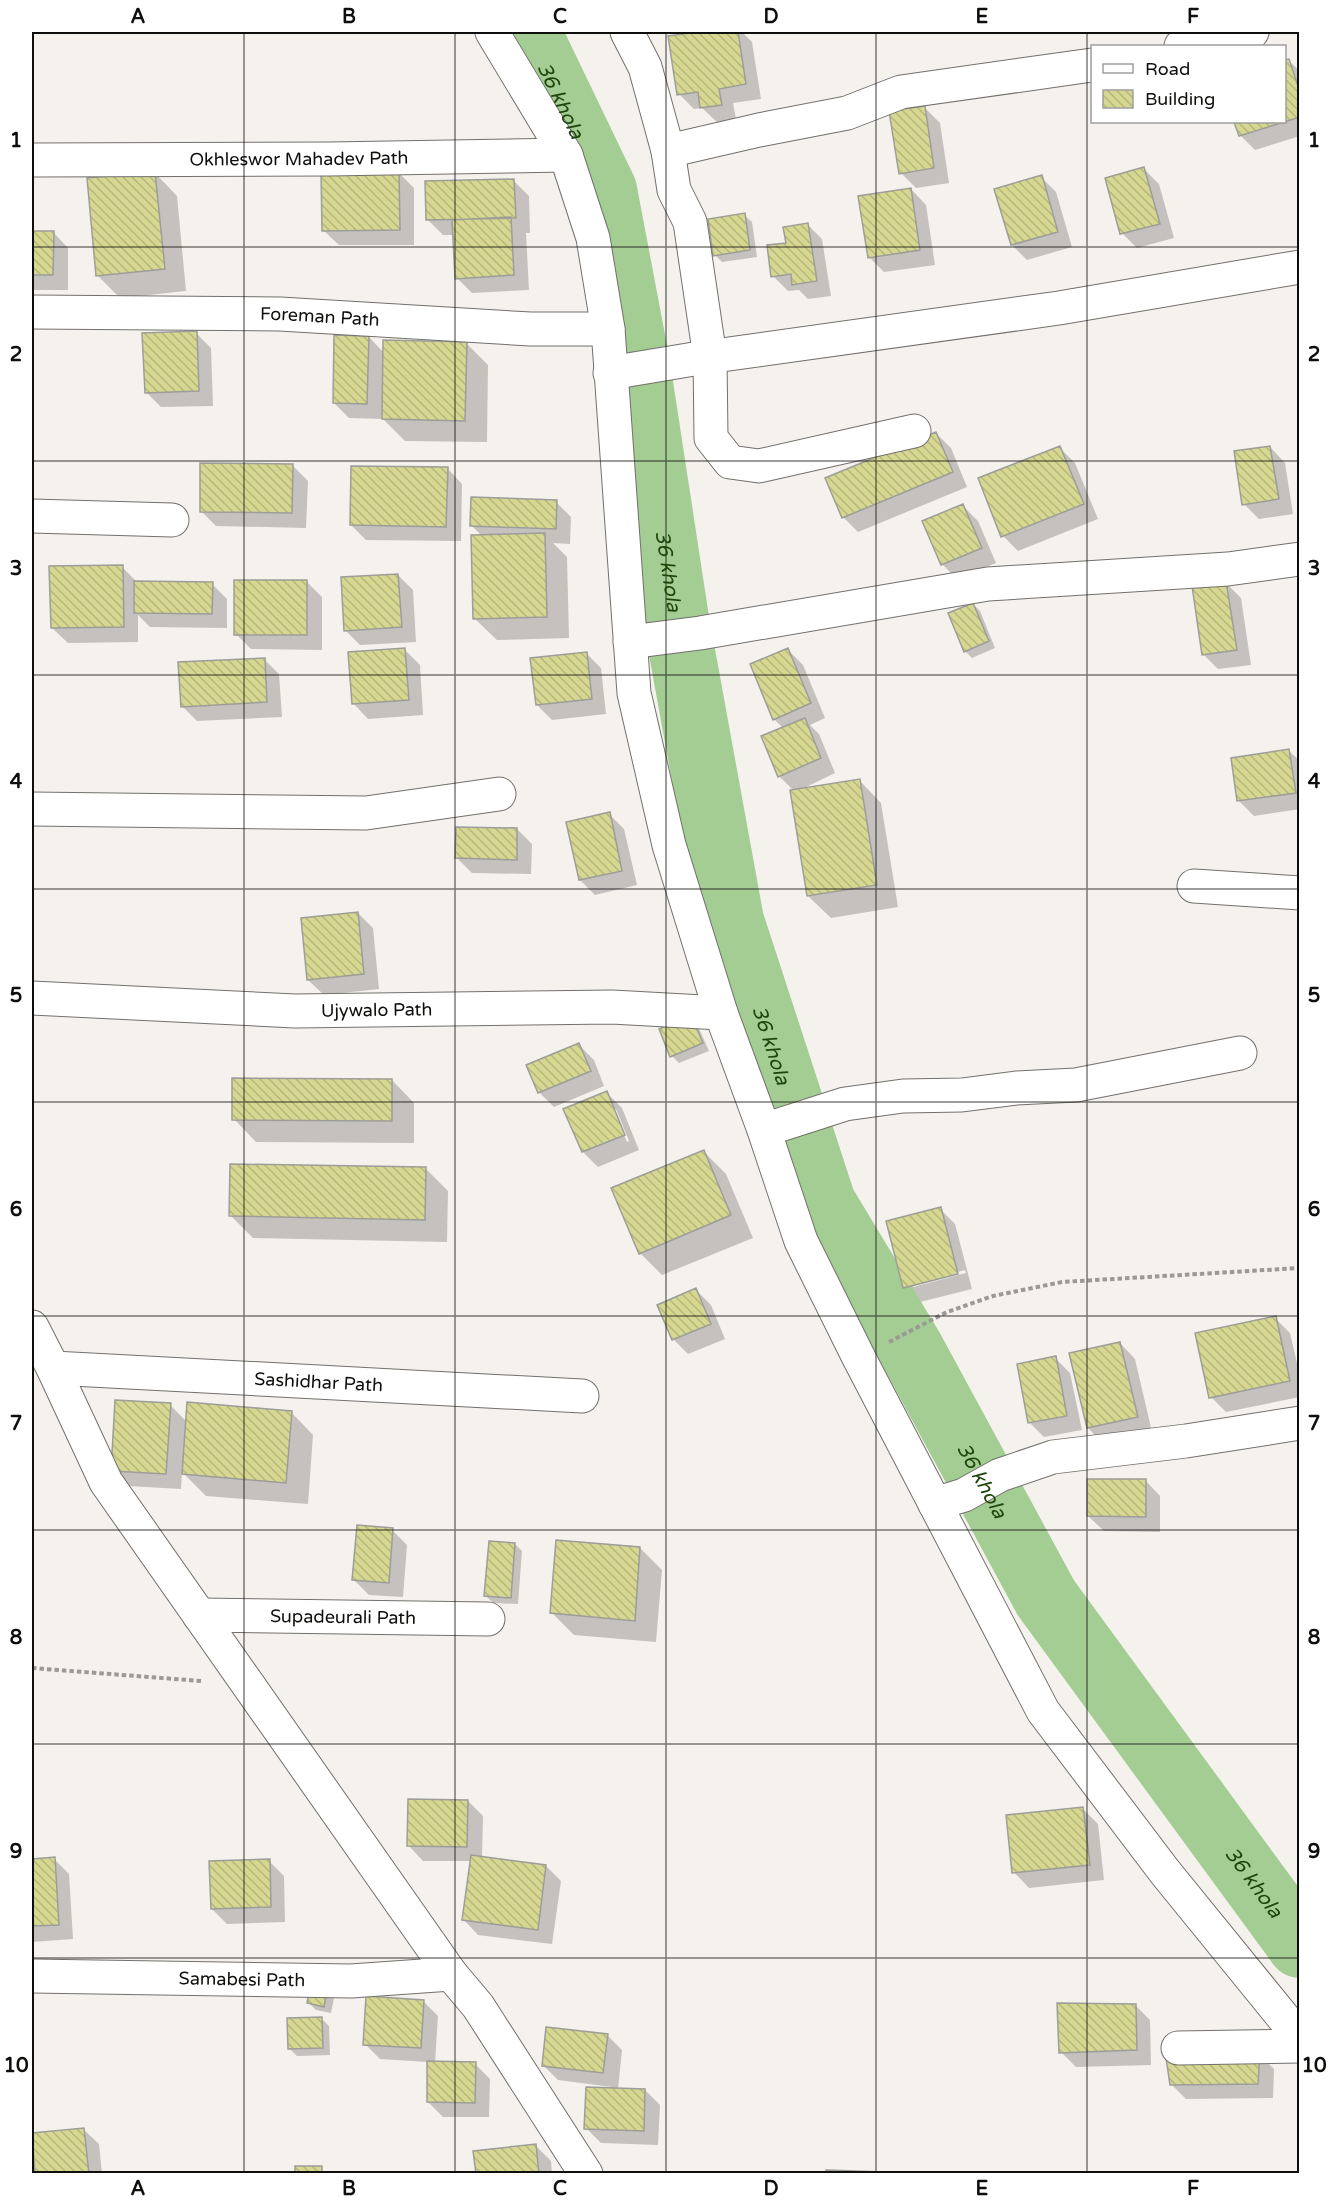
<svg xmlns="http://www.w3.org/2000/svg" width="1331" height="2205" font-family="'Varela Round',sans-serif">
  <defs>
    <pattern id="building-back-hatch" width="6" height="6" patternUnits="userSpaceOnUse" patternTransform="scale(1.5)"><rect width="6" height="6" fill="#d6d791"/><path d="M-1 5l2 2M0 0l6 6M5-1l2 2" fill="none" stroke="#b6b77c"/></pattern>
  </defs>
  <rect width="100%" height="100%" fill="#f5f2ee"/>
  <path fill="#0003" fill-rule="evenodd" d="M707,32H742L752,42L761,99L733,103L736,119L717,122L702,108L694,109L679,94L670,37Z
    M1289,61L1300,71V136L1255,150L1240,135L1236,122H1284Z
    M925,108L940,123L949,183L916,188L901,173Z
    M1144,169L1159,184L1174,238L1137,248L1122,233Z
    M155,173L177,196L186,291L120,298L97,275Z
    M399,173L414,188V245H339L323,230Z
    M1041,177L1056,192L1072,247L1027,260L1012,245L996,190Z
    M514,181L529,196L530,233H526L529,290L472,293L457,278L454,235H443L428,220Z
    M911,189L926,205L935,265L884,272L869,257Z
    M744,215L752,222L757,257L722,262L715,255Z
    M807,224L822,239L831,296L808,299L799,290L788,291L773,276L788,244Z
    M32,232H53L68,248V290H34L32,288Z
    M196,333L211,348L213,406L161,407L146,392Z
    M369,337L384,353L466,343L488,365L487,442L405,441L383,419L349,418L334,403Z
    M936,433L951,448L967,487L858,532L843,517Z
    M1270,447L1285,463L1293,514L1259,519L1244,504Z
    M1060,448L1075,463L1098,519L1018,551L1003,536Z
    M293,466L308,481L306,528L216,526L201,511Z
    M447,468L462,484L461,541L366,540L351,525Z
    M556,502L571,517L570,544L553,543L567,557L569,638L497,640L474,618L482,536L471,525Z
    M963,506L978,521L996,563L957,579L942,564Z
    M122,567L137,582L212,584L227,599V628L150,627L138,615V642L68,643L52,628Z
    M398,575L413,590L416,642L360,645L345,630Z
    M307,582L322,597V650L251,649L236,634Z
    M1226,583L1241,598L1251,665L1218,669L1203,654Z
    M973,604L980,611L995,648L972,658L965,651Z
    M405,650L420,665L423,715L368,719L353,703Z
    M788,650L803,665L825,718L810,725L819,734L835,773L800,790L859,780L881,803L898,907L831,918L808,896L794,791L779,776L783,728L774,719Z
    M586,653L601,668L606,714L552,720L537,705Z
    M264,659L279,674L282,717L197,721L182,706Z
    M1289,751L1300,761V809L1254,816L1239,801Z
    M609,814L624,829L637,885L595,895L580,880Z
    M517,829L532,844L531,874L472,873L457,858Z
    M358,913L373,928L379,989L324,995L308,980Z
    M697,1024L709,1051L679,1063L672,1056Z
    M579,1045L594,1060L604,1086L554,1107L539,1092Z
    M392,1080L414,1103V1143L256,1142L234,1119Z
    M607,1093L622,1108L639,1150L598,1167L583,1152ZM613,1109H616L629,1141L627,1142Z
    M704,1152L726,1174L753,1238L662,1275L640,1253Z
    M426,1169L448,1191L447,1242L253,1238L231,1216Z
    M940,1209L955,1224L972,1289L920,1302L905,1287ZM965,1270L966,1273L913,1287V1284Z
    M696,1290L711,1305L725,1339L688,1354L673,1339Z
    M1275,1318L1290,1333L1300,1376V1397L1226,1412L1211,1397Z
    M1120,1343L1135,1359L1152,1432L1103,1443L1088,1428Z
    M1055,1358L1070,1373L1082,1430L1044,1437L1029,1422Z
    M170,1405L187,1422L291,1412L313,1435L308,1504L206,1496L182,1472L181,1489L128,1486L113,1471Z
    M1145,1480L1160,1496V1532L1104,1531L1088,1516Z
    M392,1530L407,1545L403,1597L369,1595L354,1580Z
    M515,1544L522,1551L518,1604L493,1603L486,1596Z
    M640,1548L662,1570L656,1642L574,1635L552,1613Z
    M468,1801L483,1816L482,1858L546,1866L561,1881L552,1944L478,1935L463,1919L471,1861H423L408,1845Z
    M1083,1809L1098,1824L1104,1880L1029,1888L1014,1872Z
    M54,1859L69,1874L73,1939L32,1942V1860Z
    M269,1861L284,1876L285,1922L227,1924L212,1909Z
    M326,1991L334,1998L331,2013L316,2010L309,2003Z
    M423,2001L438,2016L435,2063L475,2064L490,2079L489,2117H443L428,2102V2062L380,2059L365,2044Z
    M1135,2005L1150,2020L1151,2065L1076,2067L1061,2052Z
    M321,2018L329,2026L330,2055L297,2056L290,2049Z
    M607,2035L622,2050L618,2089L645,2090L660,2105L658,2145L601,2143L586,2128L612,2087L558,2080L543,2065Z
    M1259,2054L1274,2069L1273,2098L1186,2099L1171,2084Z
    M83,2129L99,2144L102,2174H36Z
    M536,2146L551,2161L552,2174H477Z"/>
  <g fill="none" stroke-linecap="round" stroke-linejoin="round">
    <path stroke="#a3cd93" stroke-width="66" id="s1" d="M528,32L604,190L637,364L676,619L731,921L823,1203L911,1349L1046,1598L1300,1945"/>
  </g>
  <path fill="url(#building-back-hatch)" stroke="#9d9e99" stroke-width="1.5" d="M698,32H738L746,84L719,89L722,105L700,108L698,92L677,95L668,36Z
    M1289,59L1300,92V117L1239,136L1234,122H1284V60Z
    M925,106L934,168L899,174L889,111Z
    M1144,167L1160,224L1120,234L1105,178Z
    M321,171H399L400,230L322,231Z
    M155,172L165,269L96,276L87,178Z
    M1042,175L1058,232L1011,245L994,189Z
    M514,179L516,218L426,220L425,181Z
    M911,188L920,250L868,258L858,196Z
    M745,213L750,250L713,256L708,219Z
    M511,217L514,275L455,279L452,220Z
    M808,223L817,281L792,285L791,274L771,277L767,245L786,243L783,227Z
    M32,231H54L53,275H32Z
    M197,331L199,391L145,393L142,333Z
    M334,335L369,336L367,404L333,403Z
    M383,340L467,342L465,421L382,419Z
    M936,432L953,472L842,518L825,478Z
    M1060,446L1084,504L1001,537L978,478Z
    M1270,446L1279,499L1242,505L1234,451Z
    M200,463L293,464L292,513L200,512Z
    M351,466L448,467L446,527L350,525Z
    M471,497L557,500L556,529L470,526Z
    M963,504L982,548L941,565L922,521Z
    M545,533L547,617L473,619L471,535Z
    M123,565L124,627L51,628L49,566Z
    M398,574L402,627L344,631L341,577Z
    M234,580H307V635H234Z
    M134,581L213,582L212,614L134,613Z
    M1226,581L1237,650L1202,655L1192,586Z
    M973,603L989,641L964,652L948,613Z
    M405,648L409,700L352,704L348,652Z
    M788,648L811,703L773,720L750,664Z
    M587,652L592,699L536,705L530,658Z
    M265,658L267,702L181,707L178,662Z
    M805,718L821,758L778,777L761,736Z
    M1289,749L1296,793L1237,801L1231,758Z
    M860,779L877,885L807,896L790,790Z
    M610,812L622,871L579,880L566,822Z
    M456,827L517,828V860L455,858Z
    M358,912L364,974L307,980L301,918Z
    M691,1015L703,1043L670,1057L659,1029Z
    M579,1043L591,1071L538,1093L526,1065Z
    M232,1078L392,1079V1121L232,1120Z
    M607,1091L625,1135L582,1152L563,1109Z
    M704,1150L731,1215L639,1254L611,1188Z
    M230,1164L426,1167L425,1220L229,1216Z
    M941,1207L958,1274L903,1288L886,1221Z
    M696,1288L711,1324L672,1340L657,1305Z
    M1276,1316L1290,1381L1209,1398L1195,1333Z
    M1120,1342L1138,1417L1087,1428L1069,1353Z
    M1056,1356L1067,1416L1028,1423L1017,1364Z
    M115,1400L171,1403L166,1474L111,1471Z
    M187,1402L292,1411L286,1483L182,1474Z
    M1087,1479H1146V1517L1087,1516Z
    M357,1525L393,1528L389,1583L352,1580Z
    M556,1540L640,1547L635,1621L550,1613Z
    M489,1541L515,1543L511,1598L484,1596Z
    M408,1799L468,1800L467,1847L407,1846Z
    M1083,1807L1090,1865L1012,1873L1006,1815Z
    M471,1855L546,1865L538,1930L462,1920Z
    M55,1857L59,1925L32,1926V1859Z
    M270,1859L271,1907L211,1909L209,1861Z
    M310,1987L327,1990L324,2007L307,2003Z
    M366,1996L424,2000L421,2048L363,2045Z
    M1057,2003L1136,2004L1137,2050L1059,2053Z
    M322,2017L323,2048L288,2049L287,2018Z
    M546,2027L608,2034L603,2073L542,2066Z
    M1165,2051L1260,2052L1258,2084L1170,2085Z
    M427,2061L476,2062L475,2103L427,2102Z
    M586,2087L645,2089L644,2131L584,2129Z
    M84,2128L89,2174H35L32,2133Z
    M536,2144L539,2174H476L473,2151Z
    M295,2166H322V2174H295Z
    M826,2170L883,2172V2174H826Z"/>
  <g fill="none" stroke-linecap="round" stroke-linejoin="round">
    <g stroke="#72706c" stroke-width="35">
      <g id="street">
        <path d="M492,32L566,155L593,238L608,329L634,693L669,845L721,1013L764,1130L801,1241L858,1356L1043,1711L1165,1872L1300,2038"/>
        <path d="M627,32L645,67L668,151L674,190L690,222L710,357L711,438L730,462L759,466L914,431"/>
        <path d="M1181,46L1252,32"/>
        <path d="M668,151L759,130L847,113L901,92L1092,65"/>
        <path id="s2" d="M32,160L329,159L566,155"/>
        <path id="s3" d="M32,312L280,314L530,329H608"/>
        <path d="M610,373L700,358L1059,308L1300,267"/>
        <path d="M32,516L172,520"/>
        <path d="M630,642L700,633L988,584L1228,569L1300,559"/>
        <path d="M32,809L366,813L499,794"/>
        <path d="M1194,886L1300,893"/>
        <path id="s4" d="M32,998L295,1011L612,1007L721,1013"/>
        <path d="M764,1130L845,1104L903,1096L962,1095L1016,1088L1076,1085L1240,1053"/>
        <path d="M32,1327L53,1368L106,1482L451,1974L478,2006L586,2174"/>
        <path id="s5" d="M53,1368L582,1396"/>
        <path d="M935,1504L964,1495L1000,1475L1053,1457L1186,1441L1300,1423"/>
        <path id="s6" d="M199,1615L488,1619"/>
        <path id="s7" d="M32,1976L351,1981L451,1974"/>
        <path d="M1178,2048L1300,2046"/>
      </g>
    </g>
    <path stroke="#9b9996" stroke-width="4" stroke-dasharray="4.5 3" stroke-linecap="butt" d="M889,1342L947,1312L993,1296L1062,1282L1300,1268
      M32,1668L201,1681"/>
    <use href="#street" stroke="#fff" stroke-width="33"/>
  </g>
  <path fill="none" stroke="#0e0e0c" stroke-width="1.5" stroke-opacity="0.55" d="M244,32V2174M455,32V2174M666,32V2174M876,32V2174M1087,32V2174M32,247H1300M32,461H1300M32,675H1300M32,889H1300M32,1102H1300M32,1316H1300M32,1530H1300M32,1744H1300M32,1958H1300"/>
  <g text-anchor="middle" stroke-width="4.5" stroke-linejoin="round" paint-order="stroke">
    <g font-size="18" fill="#0e0e0c" stroke="#fff">
      <text dy="6" stroke="none"><textPath href="#s2" startOffset="267">Okhleswor Mahadev Path</textPath></text>
      <text dy="6" stroke="none"><textPath href="#s3" startOffset="288">Foreman Path</textPath></text>
      <text dy="6" stroke="none"><textPath href="#s4" startOffset="345">Ujywalo Path</textPath></text>
      <text dy="6" stroke="none"><textPath href="#s5" startOffset="266">Sashidhar Path</textPath></text>
      <text dy="6" stroke="none"><textPath href="#s6" startOffset="144">Supadeurali Path</textPath></text>
      <text dy="6" stroke="none"><textPath href="#s7" startOffset="210">Samabesi Path</textPath></text>
    </g>
    <g font-size="20" font-style="italic" fill="#20460c" stroke="#fff">
      <text dy="7" stroke="none"><textPath href="#s1" startOffset="76">36 khola</textPath></text>
      <text dy="7" stroke="none"><textPath href="#s1" startOffset="562">36 khola</textPath></text>
      <text dy="7" stroke="none"><textPath href="#s1" startOffset="1048">36 khola</textPath></text>
      <text dy="7" stroke="none"><textPath href="#s1" startOffset="1534">36 khola</textPath></text>
      <text dy="7" stroke="none"><textPath href="#s1" startOffset="2020">36 khola</textPath></text>
    </g>
  </g>
  <rect width="1331" height="2205" fill="none" stroke="#ffffff" stroke-width="66"/>
  <rect x="1091" y="45" width="195" height="78" fill="#ffffff" stroke="#9f9f9e" stroke-width="1.5"/>
  <rect x="1103" y="64" width="30" height="9" fill="#ffffff" stroke="#9f9f9e" stroke-width="1.5"/>
  <text x="1145" y="75" font-size="18" fill="#0e0e0c">Road</text>
  <rect x="1103" y="90" width="30" height="18" fill="url(#building-back-hatch)" stroke="#9f9f9e" stroke-width="1.5"/>
  <text x="1145" y="105" font-size="18" fill="#0e0e0c">Building</text>
  <rect x="33" y="33" width="1265" height="2139" fill="none" stroke="#0e0e0c" stroke-width="2"/>
  <g font-size="20" text-anchor="middle" font-weight="bold" fill="#0e0e0c">
    <text x="138" y="23">A</text>
    <text x="349" y="23">B</text>
    <text x="560" y="23">C</text>
    <text x="771" y="23">D</text>
    <text x="982" y="23">E</text>
    <text x="1193" y="23">F</text>
    <text x="16" y="147">1</text>
    <text x="1314" y="147">1</text>
    <text x="16" y="361">2</text>
    <text x="1314" y="361">2</text>
    <text x="16" y="575">3</text>
    <text x="1314" y="575">3</text>
    <text x="16" y="788">4</text>
    <text x="1314" y="788">4</text>
    <text x="16" y="1002">5</text>
    <text x="1314" y="1002">5</text>
    <text x="16" y="1216">6</text>
    <text x="1314" y="1216">6</text>
    <text x="16" y="1430">7</text>
    <text x="1314" y="1430">7</text>
    <text x="16" y="1644">8</text>
    <text x="1314" y="1644">8</text>
    <text x="16" y="1858">9</text>
    <text x="1314" y="1858">9</text>
    <text x="16" y="2072">10</text>
    <text x="1314" y="2072">10</text>
    <text x="138" y="2195">A</text>
    <text x="349" y="2195">B</text>
    <text x="560" y="2195">C</text>
    <text x="771" y="2195">D</text>
    <text x="982" y="2195">E</text>
    <text x="1193" y="2195">F</text>
  </g>
</svg>
